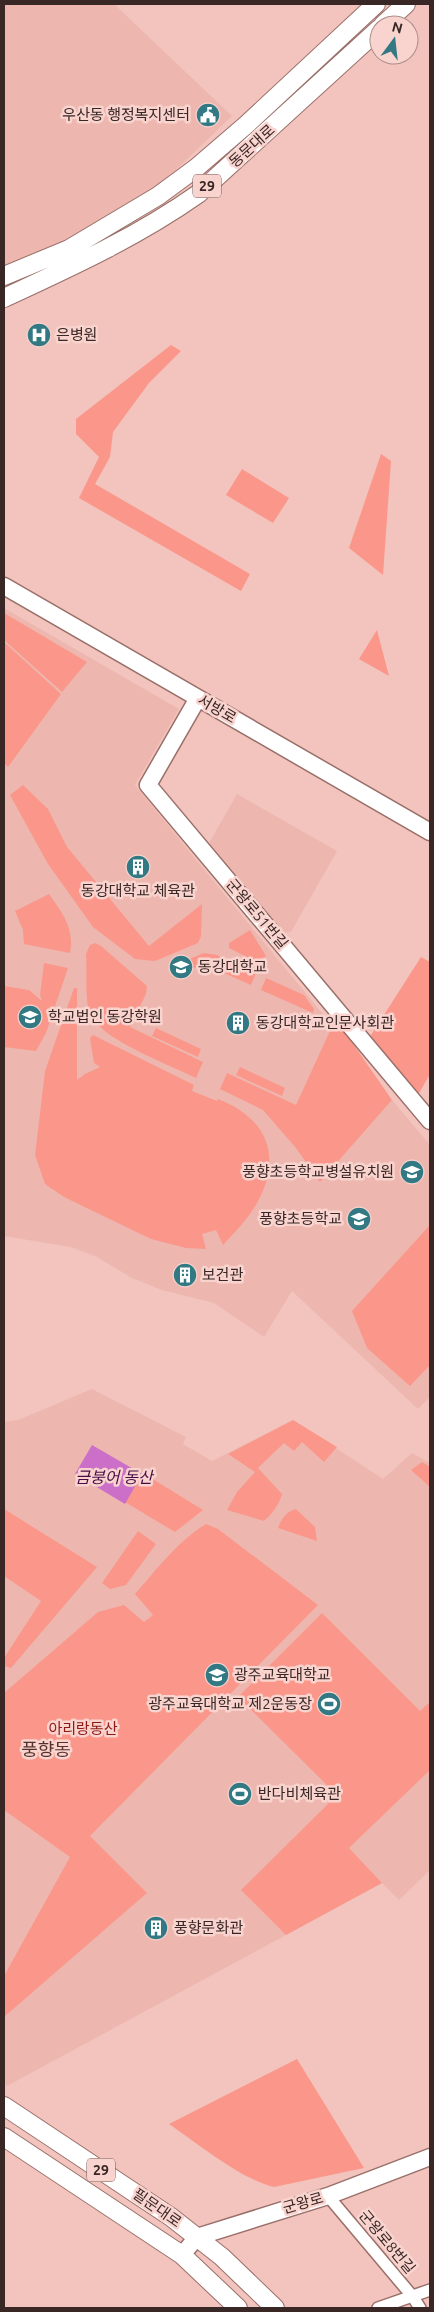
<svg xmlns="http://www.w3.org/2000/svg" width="434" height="2312" font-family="Ubuntu,'Noto Sans KR',sans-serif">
  <rect width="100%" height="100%" fill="#f2c4bd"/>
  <path fill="#edb7af" d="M4,4H114L232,116L160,185L81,232L4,269Z
    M4,608L179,709L135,785L344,1040L320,1182L392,1100L430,1145V1397L418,1409L292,1291L264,1337L214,1303L162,1290L132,1278L95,1256L70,1247L4,1236Z
    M237,794L337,851L291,932L280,933L208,845Z
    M92,1389L186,1437L183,1444L212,1461L293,1420L383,1479L412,1453L430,1463V1870L399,1900L382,1883L7,2086L4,2084V1422L18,1420Z"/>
  <path fill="#fa978a" d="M171,345L181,351L149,383L113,432L110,457L95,484L250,574L241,591L79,498L99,457L76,434V419Z
    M381,454L391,461L383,575L349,548Z
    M242,469L289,498L273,523L226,495Z
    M4,613L87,662L62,692L4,640Z
    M377,630L389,676L359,659Z
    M4,642L61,694L8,767L4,763Z
    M23,785L48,809L67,847L149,946L202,904L201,936L198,943L155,961L135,959L93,927L48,864L10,795Z
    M49,894C62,912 75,929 70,953L24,944L23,930L15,911Z
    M250,930L266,956L256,962L229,948V943Z
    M95,943L101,946L147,986L146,994L130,1027L203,1062L196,1078C170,1065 97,1038 89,1012C85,996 87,970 86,954L90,945Z
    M204,953L217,955L256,973L251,985L208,966L185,969L182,962Z
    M421,957L430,962V1074L414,1102L366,1043Z
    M44,963L68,968L46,1033L36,1051L4,1047V986L29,990L42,1001L40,995Z
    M266,978L304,995L314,1009L313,1013L261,990Z
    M74,988H77V1080L85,1074L100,1067L94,1063L90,1038L93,1035L194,1085L192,1091L217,1101L218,1099C267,1118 283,1156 257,1203C248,1219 235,1232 223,1245L216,1230L202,1234L206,1249L186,1248L151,1239L64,1197L45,1184L35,1155L45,1071Z
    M334,1022H338L392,1100L320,1182L296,1148L263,1110L220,1089L227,1073L296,1105Z
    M156,1028L201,1049L198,1057L152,1036Z
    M240,1067L285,1088L282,1096L236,1075Z
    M429,1226L430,1228V1365L410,1386L367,1348L352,1311Z
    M293,1420L337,1447L324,1462L302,1442L294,1451L284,1443L258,1468L282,1494C279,1505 272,1514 264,1521L227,1510L237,1492L255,1472L228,1454Z
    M422,1462L430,1467V1487L411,1470Z
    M143,1473L203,1510L175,1532L125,1502Z
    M4,1509L97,1567L11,1668L4,1666V1658L41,1601L4,1576Z
    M296,1509L315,1527L317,1541L278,1528C281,1519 287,1511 296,1509Z
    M206,1524L218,1529L318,1605L90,1836L147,1893L4,2017V1976L70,1857L4,1810V1693L98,1612L124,1605L144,1622L153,1615L135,1594C157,1569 178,1541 206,1524Z
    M138,1531L156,1544L126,1585L110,1589L102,1583Z
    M322,1613L420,1711L430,1702V1770L349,1848L382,1883L286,1935L241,1890L337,1795L238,1697Z
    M297,2059L364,2168L274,2187C242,2180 197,2143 169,2124Z"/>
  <path fill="#cb6fc8" d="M92,1445L142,1474L125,1504L75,1474Z"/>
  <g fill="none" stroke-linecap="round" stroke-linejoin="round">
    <g stroke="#996f69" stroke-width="14">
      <path id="street" d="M328,2196L413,2297L420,2308
        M378,2308L430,2290"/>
    </g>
    <g stroke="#996f69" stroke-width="19">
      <path id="secondary" d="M4,586L430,832
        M198,698L148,785L430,1121
        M182,2255L197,2237L328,2196L430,2157"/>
    </g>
    <g stroke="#996f69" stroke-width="20">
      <path id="primary" d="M383,25L406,4
        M4,276L69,249L158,196L196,168L246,125L376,4
        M4,298C71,267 137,237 198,194L379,29
        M4,2106L171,2217L222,2257L275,2308
        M4,2137L182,2255L238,2308"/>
    </g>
    <use href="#street" stroke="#fff" stroke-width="11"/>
    <use href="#secondary" stroke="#fff" stroke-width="16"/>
    <use href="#primary" stroke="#fff" stroke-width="18"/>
  </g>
  <defs>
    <g id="civic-disc" transform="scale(1.25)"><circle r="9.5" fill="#327983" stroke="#f9d3ce"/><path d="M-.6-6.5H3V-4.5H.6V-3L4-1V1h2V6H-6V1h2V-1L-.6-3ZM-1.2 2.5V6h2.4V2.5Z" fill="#fff"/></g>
    <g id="hospital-disc" transform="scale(1.25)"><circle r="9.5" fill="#327983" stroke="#f9d3ce"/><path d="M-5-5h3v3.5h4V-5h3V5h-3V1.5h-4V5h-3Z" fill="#fff"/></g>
    <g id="building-disc" transform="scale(1.25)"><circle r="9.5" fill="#327983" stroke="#f9d3ce"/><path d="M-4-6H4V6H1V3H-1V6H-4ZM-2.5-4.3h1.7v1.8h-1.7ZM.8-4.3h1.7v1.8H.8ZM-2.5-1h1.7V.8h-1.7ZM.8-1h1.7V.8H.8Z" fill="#fff"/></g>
    <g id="university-disc" transform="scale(1.25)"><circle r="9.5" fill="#327983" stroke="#f9d3ce"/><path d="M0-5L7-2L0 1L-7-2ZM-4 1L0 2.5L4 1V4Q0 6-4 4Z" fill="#fff"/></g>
    <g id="school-disc" transform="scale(1.25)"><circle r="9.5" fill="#327983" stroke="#f9d3ce"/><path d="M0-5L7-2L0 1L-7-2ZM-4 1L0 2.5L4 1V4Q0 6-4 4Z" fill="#fff"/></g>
    <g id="stadium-disc" transform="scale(1.25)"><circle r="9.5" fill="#327983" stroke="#f9d3ce"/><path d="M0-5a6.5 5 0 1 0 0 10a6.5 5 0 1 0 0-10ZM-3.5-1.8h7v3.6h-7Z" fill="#fff"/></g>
  </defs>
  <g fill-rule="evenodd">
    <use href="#civic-disc" x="208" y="115"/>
    <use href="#hospital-disc" x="39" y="335"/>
    <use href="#building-disc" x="138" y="867"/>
    <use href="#university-disc" x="181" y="967"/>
    <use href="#school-disc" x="30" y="1017"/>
    <use href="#building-disc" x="238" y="1023"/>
    <use href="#school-disc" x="412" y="1172"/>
    <use href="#school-disc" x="359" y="1219"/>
    <use href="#building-disc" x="185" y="1275"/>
    <use href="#university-disc" x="217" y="1675"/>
    <use href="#stadium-disc" x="329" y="1704"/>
    <use href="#stadium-disc" x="240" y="1794"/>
    <use href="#building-disc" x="156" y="1928"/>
  </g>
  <g text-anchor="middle" stroke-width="5" stroke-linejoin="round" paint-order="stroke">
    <g fill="#f9d3ce" stroke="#725b57" stroke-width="1">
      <rect x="193" y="174.5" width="28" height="23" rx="4"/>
      <rect x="87" y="2158.5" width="28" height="23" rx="4"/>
    </g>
    <g font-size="14" font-weight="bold" fill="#382724">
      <text x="207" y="191">29</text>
      <text x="101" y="2175">29</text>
    </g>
    <g font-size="15" fill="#382724" stroke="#f9d3ce" text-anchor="start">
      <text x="190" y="120" text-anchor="end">우산동 행정복지센터</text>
      <text x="56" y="340">은병원</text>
      <text x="138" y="896" text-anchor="middle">동강대학교 체육관</text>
      <text x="198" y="972">동강대학교</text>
      <text x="48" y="1022">학교법인 동강학원</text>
      <text x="256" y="1028">동강대학교인문사회관</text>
      <text x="394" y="1177" text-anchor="end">풍향초등학교병설유치원</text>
      <text x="342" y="1224" text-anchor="end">풍향초등학교</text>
      <text x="202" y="1280">보건관</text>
      <text x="234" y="1680">광주교육대학교</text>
      <text x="312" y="1709" text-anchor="end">광주교육대학교 제2운동장</text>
      <text x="258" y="1799">반다비체육관</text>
      <text x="174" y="1933">풍향문화관</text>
    </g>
    <g font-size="15" fill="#382724" stroke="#f9d3ce">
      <text transform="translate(252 146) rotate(-42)" y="5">동문대로</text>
      <text transform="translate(217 709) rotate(30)" y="5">서방로</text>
      <text transform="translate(257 914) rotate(50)" y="5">군왕로51번길</text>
      <text transform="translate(303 2203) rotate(-16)" y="5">군왕로</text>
      <text transform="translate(157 2208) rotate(35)" y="5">필문대로</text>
      <text transform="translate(387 2242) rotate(50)" y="5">군왕로8번길</text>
    </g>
    <g font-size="15" fill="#8d1914" stroke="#f9d3ce">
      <text x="83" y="1734">아리랑동산</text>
    </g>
    <g font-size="16" font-style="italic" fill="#470c46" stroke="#f9d3ce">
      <text x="114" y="1483">금붕어 동산</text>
    </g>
    <g font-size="18" fill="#57322d" stroke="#f9d3ce">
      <text x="46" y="1756">풍향동</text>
    </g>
  </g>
  <rect width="434" height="2312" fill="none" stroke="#382724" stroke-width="10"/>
  <g transform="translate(394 40) rotate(15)"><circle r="24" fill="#f9d3ce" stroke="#ac8e8a"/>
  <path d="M0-4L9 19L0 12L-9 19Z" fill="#327983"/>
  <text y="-8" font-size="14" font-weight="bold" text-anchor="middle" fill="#382724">N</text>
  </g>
</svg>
